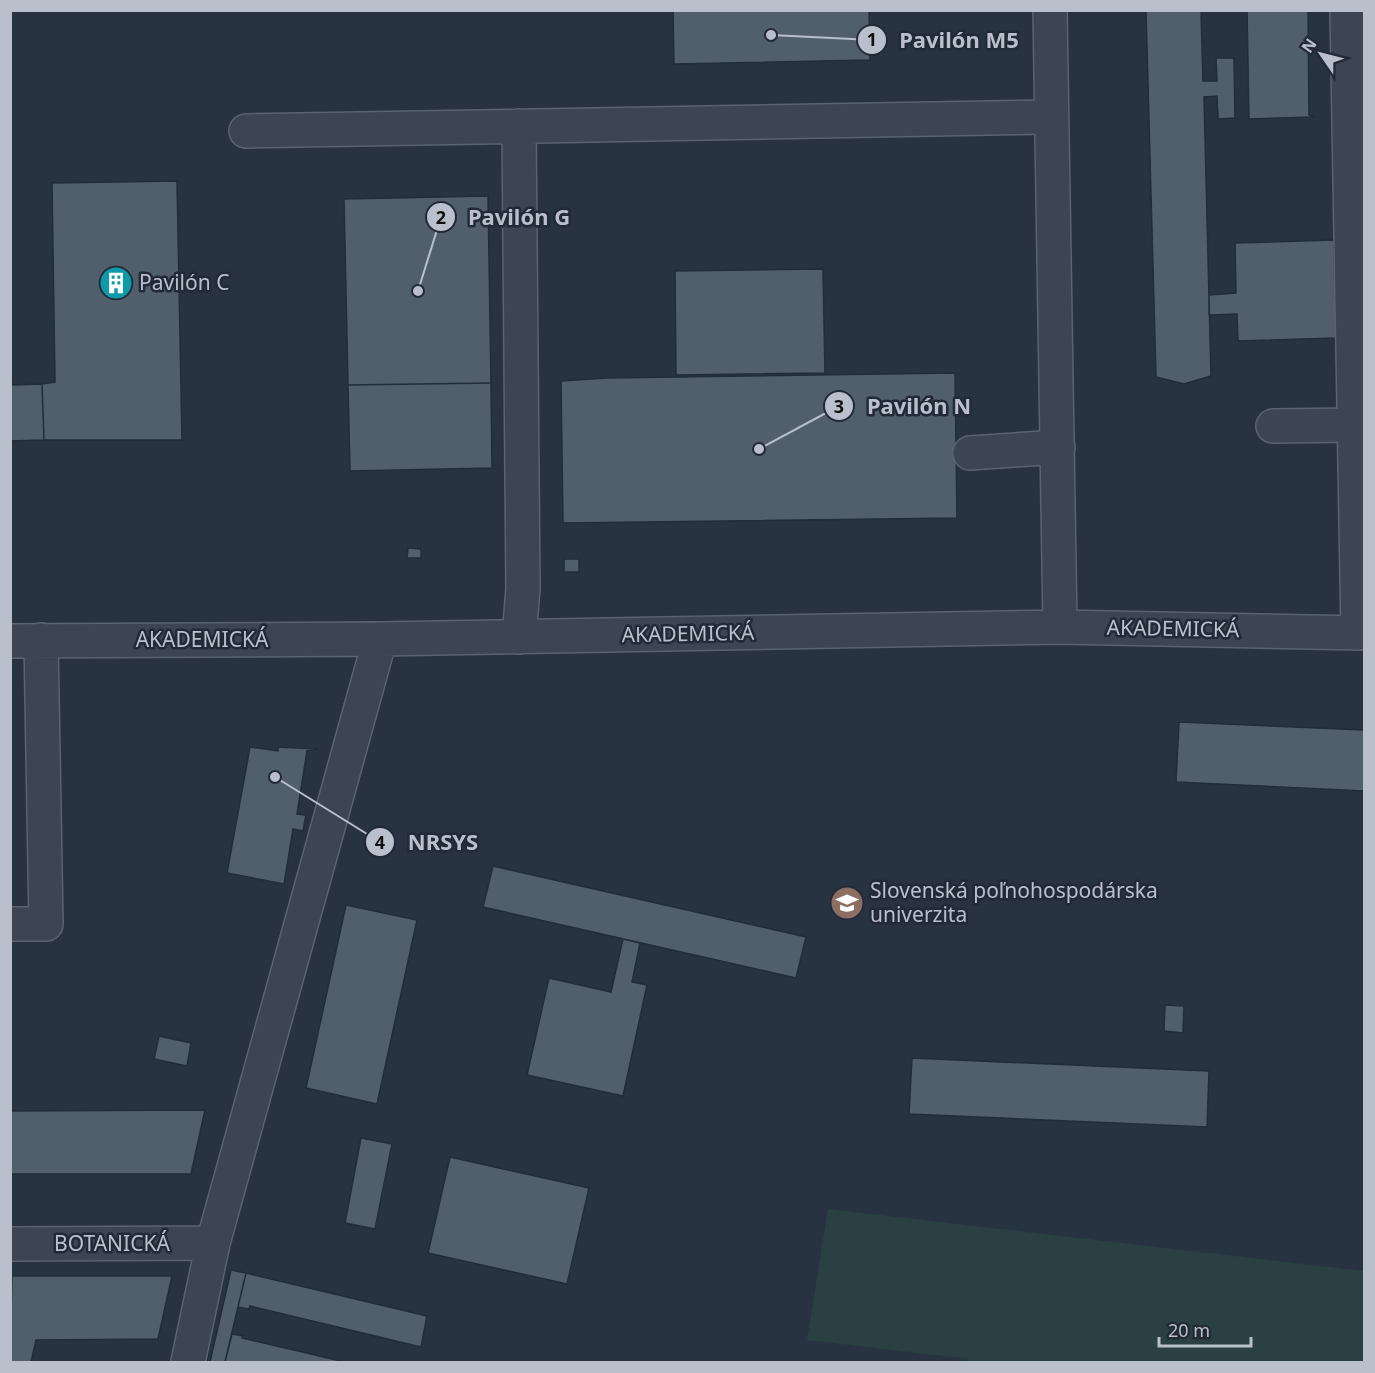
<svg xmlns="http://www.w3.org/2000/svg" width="1375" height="1373" font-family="'Noto Sans',sans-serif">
  <rect width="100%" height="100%" fill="#283341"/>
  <path fill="#2a4042" d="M828,1209L1364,1271V1362H969V1359L807,1340Z"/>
  <path fill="#515e6c" stroke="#232c38" stroke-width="1.5" d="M673,10H869L870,60L674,64Z
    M1201,10L1203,81H1217L1216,58H1234L1235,118L1218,119L1217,96L1204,97L1211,376L1184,384L1156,377L1146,11Z
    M1247,10H1308L1309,115L1314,117L1249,119Z
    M177,181L182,440H44L42,384L55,382L52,183Z
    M488,196L491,383L348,385L344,199Z
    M1334,240L1335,298L1338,297V306L1336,307L1337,338L1238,341L1237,314L1209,315V295L1236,293L1235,243Z
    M823,269L825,373L676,375L675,271Z
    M10,371L13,385L42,384L44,440L10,441Z
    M955,373L957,518L563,523L561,381L606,378Z
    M491,383L492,468L350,471L348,385Z
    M408,548L421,549V558H407Z
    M564,559H579V572H564Z
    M1179,722L1364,730V791L1176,782Z
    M250,747L278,751V747L318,749L307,751L297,814L306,815L303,831L293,829L284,884L227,873Z
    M493,866L806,937L796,978L483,907Z
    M346,905L417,920L377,1104L306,1088Z
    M623,939L640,943L632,982L647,985L623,1096L527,1075L549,978L611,992Z
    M1165,1005L1184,1006L1183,1033L1164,1031Z
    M159,1036L191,1043L187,1066L154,1059Z
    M912,1058L1209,1071L1207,1127L909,1114Z
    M205,1110L191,1174H10V1111Z
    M361,1138L392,1144L375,1229L345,1223Z
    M450,1157L589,1188L567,1284L428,1253Z
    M231,1270L246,1273L225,1362H210Z
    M246,1273L427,1316L421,1347L250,1306L249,1309L238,1307Z
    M12,1276H172L158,1339L36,1340L31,1362H10Z
    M232,1334L243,1336L242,1338L345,1362H225Z"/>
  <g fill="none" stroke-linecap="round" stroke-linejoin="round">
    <g stroke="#5a636e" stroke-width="36">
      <path id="minor" d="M1050,10L1060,627
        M1347,10L1358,633
        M519,126L523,589L519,637
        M246,131L1050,117
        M1273,426L1355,425
        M970,453L1058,447
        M10,641L380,639L1060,627L1364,633
        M10,924H46L41,640
        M10,1244L213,1243
        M188,1362L213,1243L380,639"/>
    </g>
    <use href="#minor" stroke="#3c4551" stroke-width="33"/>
  </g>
  <defs>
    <g id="building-disc" transform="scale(1.725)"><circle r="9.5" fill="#0f9aa8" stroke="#212a36"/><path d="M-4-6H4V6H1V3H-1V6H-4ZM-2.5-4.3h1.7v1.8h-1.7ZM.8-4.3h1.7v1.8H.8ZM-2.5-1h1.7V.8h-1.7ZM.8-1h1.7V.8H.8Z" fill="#fff"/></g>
    <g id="university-disc" transform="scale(1.725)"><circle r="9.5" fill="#8d6e63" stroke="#212a36"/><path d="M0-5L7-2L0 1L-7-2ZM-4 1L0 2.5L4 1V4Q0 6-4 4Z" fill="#fff"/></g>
  </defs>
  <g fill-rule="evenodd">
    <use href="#building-disc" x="116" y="283"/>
    <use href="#university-disc" x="847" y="903"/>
  </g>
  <g text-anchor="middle" stroke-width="5" stroke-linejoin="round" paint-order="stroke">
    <g font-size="21" fill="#b9c0cb" stroke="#212a36" text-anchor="start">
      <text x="139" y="290">Pavilón C</text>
      <text x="870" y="898">Slovenská poľnohospodárska<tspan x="870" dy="24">univerzita</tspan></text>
    </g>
    <g font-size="21" fill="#b9c0cb" stroke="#212a36">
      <text transform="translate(1173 629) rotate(1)" y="7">AKADEMICKÁ</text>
      <text transform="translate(688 634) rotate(-1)" y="7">AKADEMICKÁ</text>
      <text x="202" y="647">AKADEMICKÁ</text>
      <text x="112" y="1251">BOTANICKÁ</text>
    </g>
  </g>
  <path fill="none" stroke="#b9c0cb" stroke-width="2" d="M771 35L872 40M418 291L441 217M759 449L839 406M275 777L380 842"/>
  <g fill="#b9c0cb" stroke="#212a36" stroke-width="2">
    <circle cx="771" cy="35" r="6"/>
    <circle cx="418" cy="291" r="6"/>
    <circle cx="759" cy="449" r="6"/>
    <circle cx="275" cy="777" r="6"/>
    <circle cx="872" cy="40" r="15"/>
    <circle cx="441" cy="217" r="15"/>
    <circle cx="839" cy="406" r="15"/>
    <circle cx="380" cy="842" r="15"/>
  </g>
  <g font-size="18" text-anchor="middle" font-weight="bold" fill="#111">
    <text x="872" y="46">1</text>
    <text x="441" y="224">2</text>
    <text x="839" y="413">3</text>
    <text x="380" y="849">4</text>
  </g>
  <g font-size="22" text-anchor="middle" font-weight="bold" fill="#b9c0cb" stroke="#212a36" stroke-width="5" stroke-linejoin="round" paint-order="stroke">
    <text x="959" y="48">Pavilón M5</text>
    <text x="519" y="225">Pavilón G</text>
    <text x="919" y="414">Pavilón N</text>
    <text x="443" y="850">NRSYS</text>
  </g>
  <rect width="1375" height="1373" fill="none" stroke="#b9c0cb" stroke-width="24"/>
  <g transform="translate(1321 54) rotate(305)" stroke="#212a36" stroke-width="4.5" paint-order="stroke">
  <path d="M0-4.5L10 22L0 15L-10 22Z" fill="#b9c0cb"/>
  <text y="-9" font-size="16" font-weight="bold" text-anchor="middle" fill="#b9c0cb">N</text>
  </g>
  <path d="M1159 1337v9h92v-9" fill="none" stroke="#b9c0cb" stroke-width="3"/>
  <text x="1168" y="1337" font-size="18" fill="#b9c0cb" stroke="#212a36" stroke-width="4.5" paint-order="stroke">20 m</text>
</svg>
